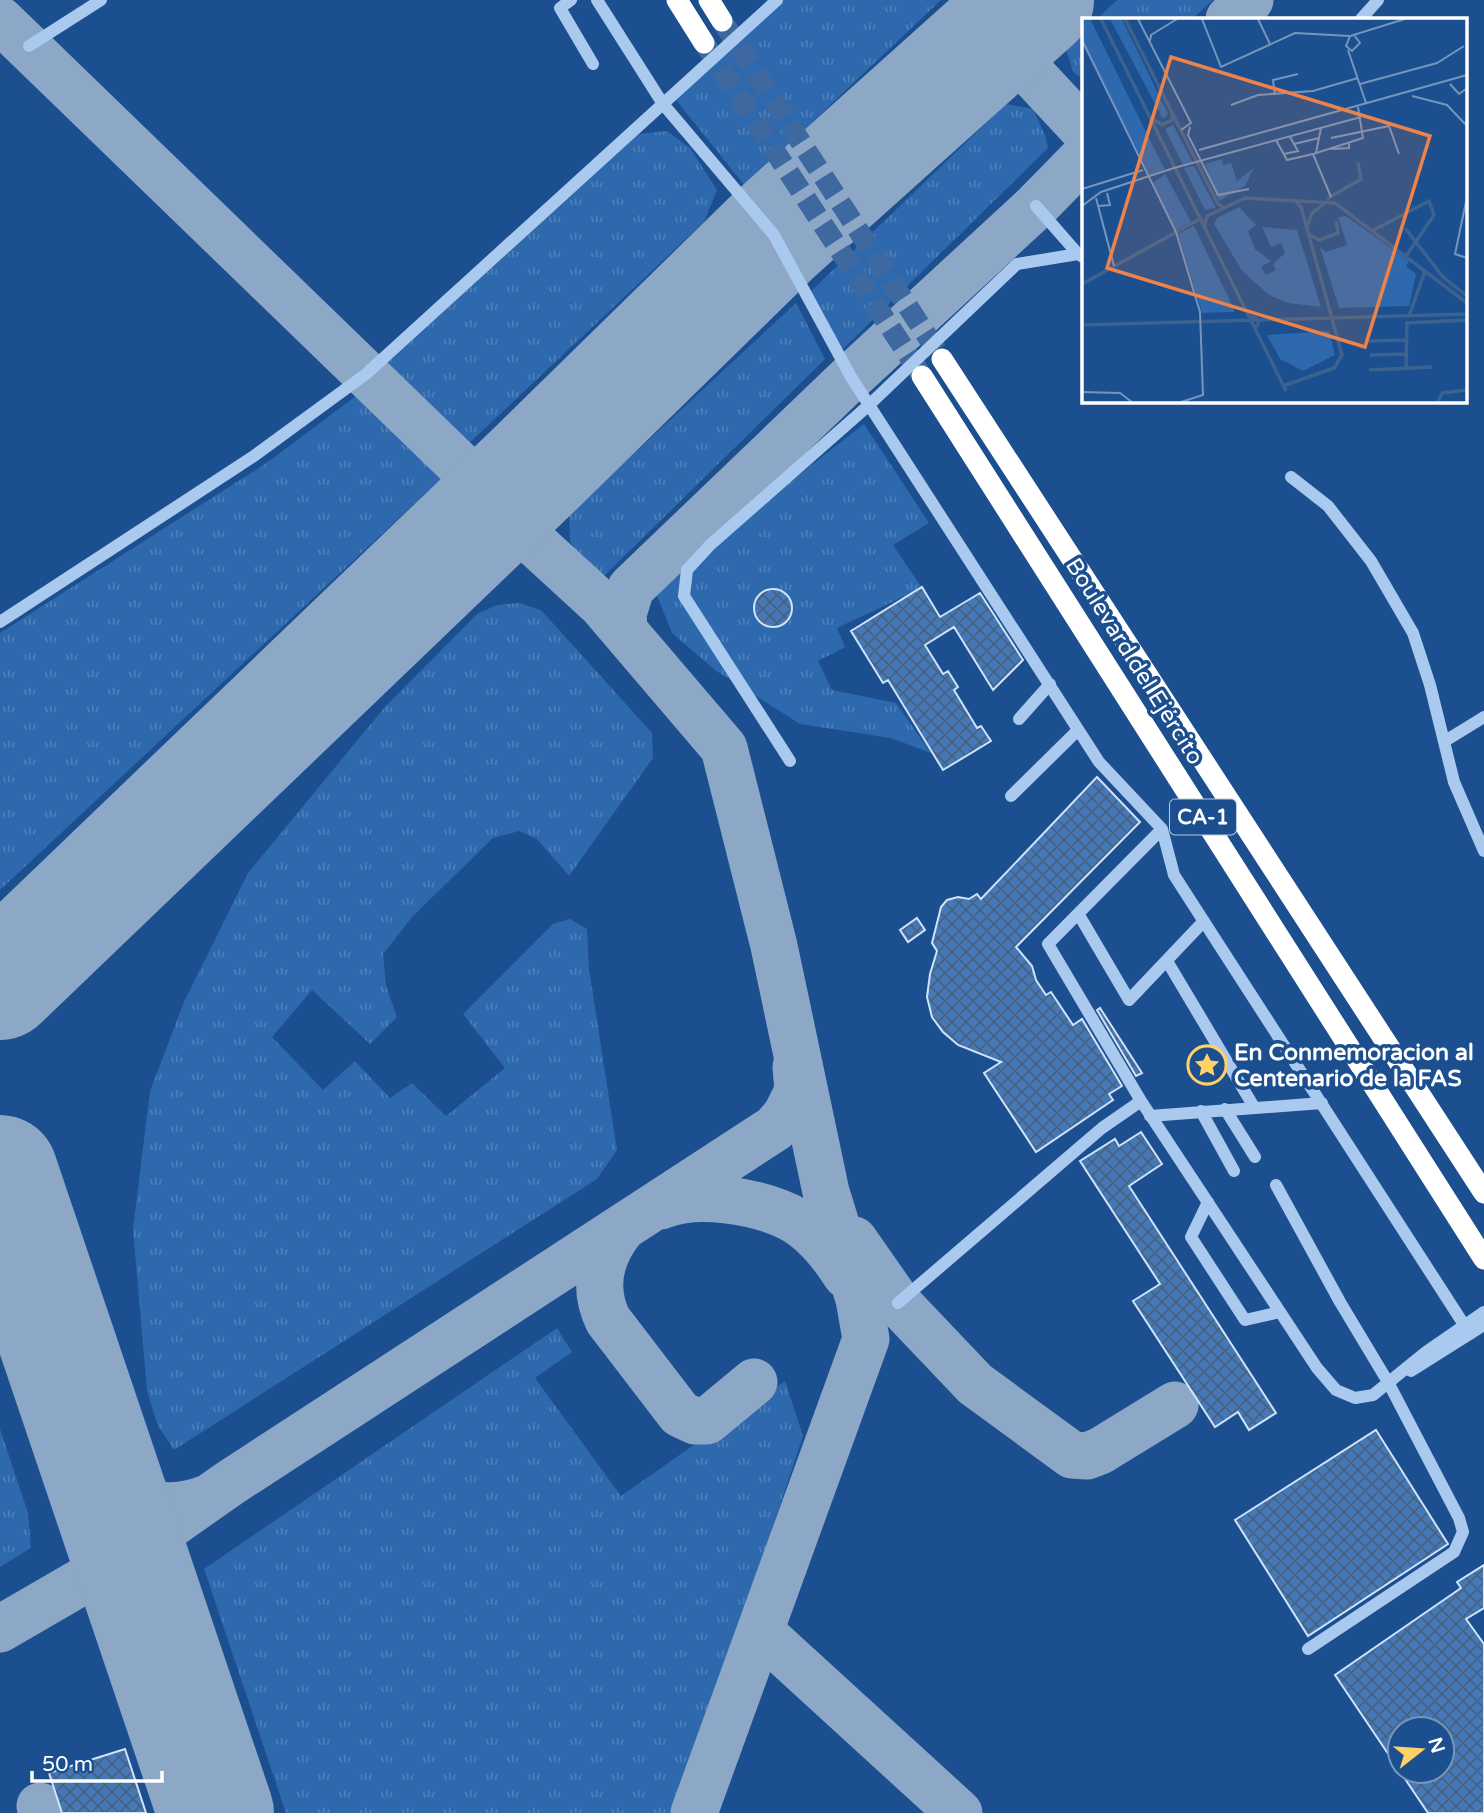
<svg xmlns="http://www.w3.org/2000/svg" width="1484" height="1813" font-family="'Varela Round',sans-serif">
  <defs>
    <pattern id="grass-tufts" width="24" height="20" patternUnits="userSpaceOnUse" patternTransform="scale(1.75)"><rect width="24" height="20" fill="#2e69ad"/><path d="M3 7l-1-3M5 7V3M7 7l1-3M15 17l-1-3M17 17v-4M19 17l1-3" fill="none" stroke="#4d80b9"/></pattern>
    <pattern id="building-cross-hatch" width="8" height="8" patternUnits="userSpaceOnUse" patternTransform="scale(1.75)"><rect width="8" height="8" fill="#4478b7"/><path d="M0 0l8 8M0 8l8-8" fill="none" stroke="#486282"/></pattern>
  </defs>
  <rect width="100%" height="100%" fill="#1b4f8f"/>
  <path fill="url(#grass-tufts)" d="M782,0H941L745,186L676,100Z
    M1117,0H1213L1192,19H1097Z
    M1083,32V79L1073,72L1066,49Z
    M1006,104L1033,109L1045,135L1048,148L843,349L805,297Z
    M667,131L690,148L717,190L704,222L465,447L383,367L639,134Z
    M796,303L825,359L599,581L570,542L569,514Z
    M360,393L443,477L0,890V633L268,462Z
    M864,424L929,523L893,545L922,588L837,628L845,647L818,661L832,690L896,703L931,753L891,738L800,724L715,670L672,633L654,588Z
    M519,603L541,610L652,733L653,758L569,876L537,839L519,831L493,838L413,916L383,954L386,986L397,1017L370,1044L312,990L272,1037L323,1090L355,1061L390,1098L412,1083L446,1116L505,1068L463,1014L553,924L570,919L587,929L589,969L617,1150L597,1179L174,1450L158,1426L147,1391L133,1229L150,1091L184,1002L248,873L384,708L477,614L497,605Z
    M557,1328L572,1352L535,1378L621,1496L785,1381L803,1436L678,1813H286L204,1569Z
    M0,1429L28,1513L31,1548L0,1567Z"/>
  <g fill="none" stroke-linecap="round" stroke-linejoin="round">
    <path stroke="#8da7c7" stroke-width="47" d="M1039,0C1017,23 1015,43 1029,71L1083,129
      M1229,19L1250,0
      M0,20L499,503
      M946,82C976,65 995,58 1029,71
      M530,539C512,506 517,496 537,467
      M454,546L478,535L497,529L513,532L530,539L602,605L724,748L774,946L826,1192L859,1299L866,1339L694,1813
      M624,629L623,614L631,588L851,377L1036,206L1083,158
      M661,1206C696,1191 756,1201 789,1217C813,1229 832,1253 846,1275
      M623,1227C600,1255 592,1287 608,1320L680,1414L695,1421H707L754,1382
      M854,1240L898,1303L975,1384L1072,1455L1087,1456L1100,1451L1175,1405
      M97,1462C129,1500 159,1517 208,1498
      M0,1629L129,1554L230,1483L775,1128L786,1115L798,1091L796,1067
      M761,1632L959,1813
      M40,1806L42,1813"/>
    <path stroke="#8da7c7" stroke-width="116" d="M0,982L537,467L774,235L1036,0
      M0,1173L216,1813"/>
  </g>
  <path fill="url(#building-cross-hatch)" stroke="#cfe3fa" stroke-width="2" fill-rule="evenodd" d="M922,587L940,617L980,593L1023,660L993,690L954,627L925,645L943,674L948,671L958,687L954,690L977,728L981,726L991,741L943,770L888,680L883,683L851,631Z
    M754 608a19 19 0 1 1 38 0a19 19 0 1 1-38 0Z
    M1097,777L1140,822L1016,947L1032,966L1036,980L1046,995L1051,992L1073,1025L1082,1019L1122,1086L1109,1094L1113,1100L1036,1152L984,1073L1001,1062L958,1045L943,1032L932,1017L927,997L930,974L937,951L932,943L941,907L947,900L958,897L969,899L977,894L981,899Z
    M917,918L925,930L908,942L900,930Z
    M1100,1008L1142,1073L1136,1076L1097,1010Z
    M1141,1132L1162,1164L1129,1186L1276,1413L1249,1430L1238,1412L1215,1427L1133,1301L1160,1284L1080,1161L1115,1139L1119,1146Z
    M1376,1430L1448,1544L1308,1636L1235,1520Z
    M1484,1565V1608L1466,1619L1484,1644V1813H1428L1335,1675L1461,1588L1457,1582ZM1400,1729H1442V1771H1400Z
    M125,1749L146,1813H62L49,1773Z"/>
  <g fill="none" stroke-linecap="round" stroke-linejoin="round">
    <path stroke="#3d69a0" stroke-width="21" stroke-dasharray="21 10" stroke-linecap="butt" d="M722,21L942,359
      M704,43L922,376"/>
    <path stroke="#a9c9ee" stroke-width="12" d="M571,0L560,8L593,64
      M597,0L663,104L774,235L851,377L1099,762L1162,829L1174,875L1470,1334
      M1361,19L1378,0
      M29,46L101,0
      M1036,206L1078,254L1083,257
      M1291,477L1328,506L1371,561L1413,633L1430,685L1454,782L1484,851
      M0,622L254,456L366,374L777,0
      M1019,719L1050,684
      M1445,741L1484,717
      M790,761L684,596L687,570L710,545L869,405L1017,264L1078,254
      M1011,796L1078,730
      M1079,915L1129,1000L1204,921
      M1167,961L1254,1107
      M1141,1101L1048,944L1162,829
      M1225,1109L1255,1157
      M1201,1111L1234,1171
      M1150,1116L1322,1103
      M1276,1185L1340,1302L1388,1382L1459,1518L1463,1532L1454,1552L1308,1649
      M1208,1202L1191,1237L1245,1320L1280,1312
      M898,1303L1102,1128L1141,1101L1317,1368L1336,1390L1355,1398L1373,1395L1426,1352L1484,1312
      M1411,1371L1484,1325"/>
    <path stroke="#fff" stroke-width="21" d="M677,0L704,43
      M709,0L722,21
      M942,359L1484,1193
      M922,376L1484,1259"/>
  </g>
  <defs>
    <g id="sight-ring" transform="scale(2.0125)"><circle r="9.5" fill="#1b4f8f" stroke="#ffd166" stroke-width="1.5"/><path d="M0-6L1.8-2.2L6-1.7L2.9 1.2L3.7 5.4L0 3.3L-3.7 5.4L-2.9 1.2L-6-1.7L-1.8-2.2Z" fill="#ffd166"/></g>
  </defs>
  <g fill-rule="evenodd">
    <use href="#sight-ring" x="1207" y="1065"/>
  </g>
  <g text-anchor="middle" stroke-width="7" stroke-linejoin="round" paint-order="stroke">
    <rect fill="#1b4f8f" stroke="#bbcadd" stroke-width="2" x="1170" y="799.5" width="66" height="35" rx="5"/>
    <g font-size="21" font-weight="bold" fill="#fff">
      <text x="1203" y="824">CA-1</text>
    </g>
    <g font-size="23" fill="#fff" stroke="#1b4f8f">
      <text transform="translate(1135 661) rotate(58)" y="8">Boulevard del Ejército</text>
    </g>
    <g font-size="23" font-weight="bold" fill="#fff" stroke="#1b4f8f" text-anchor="start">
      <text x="1234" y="1060">En Conmemoracion al<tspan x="1234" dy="26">Centenario de la FAS</tspan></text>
    </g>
  </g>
  <g transform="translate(1082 18)">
    <rect width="385" height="385" fill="#1b4f8f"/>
    <path d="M0,1H8L83,152L68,158L0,21ZM28,1H40L86,96L81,101ZM91,107L111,145L102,149L83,111ZM140,141L141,147L149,145L155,163L172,150L163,168L137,183L123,146ZM112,148L134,190L123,192L102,150ZM83,156L109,204L94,212L71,165ZM157,189L174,207L166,213L173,231L189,243L179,249L184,257L194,252L191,246L203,235L199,225L189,229L180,209L215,212L239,289L206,285L187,277L160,253L132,206L135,200ZM264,198L327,243L324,248L334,256L327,288L257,290L238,229L244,234L265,227L256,199ZM112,208L152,291V294L120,295L96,216ZM247,313L253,337L221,353L198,341L185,317Z" fill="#2e69ad"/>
    <path fill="none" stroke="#3c6290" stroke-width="3.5" d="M19,1L204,373M43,1L136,186L141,189M68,99L80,107L90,102V95M245,181L279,161L276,144M122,209L125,198L163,180L253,185L385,285M225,209L230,195L242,186M323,210L361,259L385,278M290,213L347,183L352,197L324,238M227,216L237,222L256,215L254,203M0,266L118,201M167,297L178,302L173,311M327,298L343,253M0,307L385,296M284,323L324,322M288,337L324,336M324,350L325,305L385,302M287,352L350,349M201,368L252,350L260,337L219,189L214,184M356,384L360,375L385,372"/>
    <path fill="none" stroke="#7695bc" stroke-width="2" d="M56,1L109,105L99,112M120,1L139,49L213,15L268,18M176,1L188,26M272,17L278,25L270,33L264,28L268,18L323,1M0,22L94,214L118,294L121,377L99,384M68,23L69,17L95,1M266,32L284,85M278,66L355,45L382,28M368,66L377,76L384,71M193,77L191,62L216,56M330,78L365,87L385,108M149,87L176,77L231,73L276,60M108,109L106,117L136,177L167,171M249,120L307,108L317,136M194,122L205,142L231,136M212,126L237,120M249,131L267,130V125M117,132L385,57M234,135L239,110M202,136L216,133L208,119M0,171L61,152M249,179L231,136L281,120L276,89M385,179L373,236L385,240M14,180L32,248M0,188L19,174L92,150L279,99M16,188L28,187L25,175M0,374L38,375L50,384"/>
    <path fill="#ee8249" fill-opacity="0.15" stroke="#ee8249" stroke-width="3.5" d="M89,39L348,118L283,329L25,250Z"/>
    <rect width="385" height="385" fill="none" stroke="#fff" stroke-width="3.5"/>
  </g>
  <g transform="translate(1421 1750) rotate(73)"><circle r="33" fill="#1b4f8f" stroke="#7695bc" stroke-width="2"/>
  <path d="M0-5L12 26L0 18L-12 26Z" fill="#ffd166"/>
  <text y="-10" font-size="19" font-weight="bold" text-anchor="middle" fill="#ffffff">N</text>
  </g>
  <path d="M32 1771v10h130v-10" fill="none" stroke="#ffffff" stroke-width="3.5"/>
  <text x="42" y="1771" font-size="21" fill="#ffffff" stroke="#1b4f8f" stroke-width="5" paint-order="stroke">50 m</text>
</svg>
